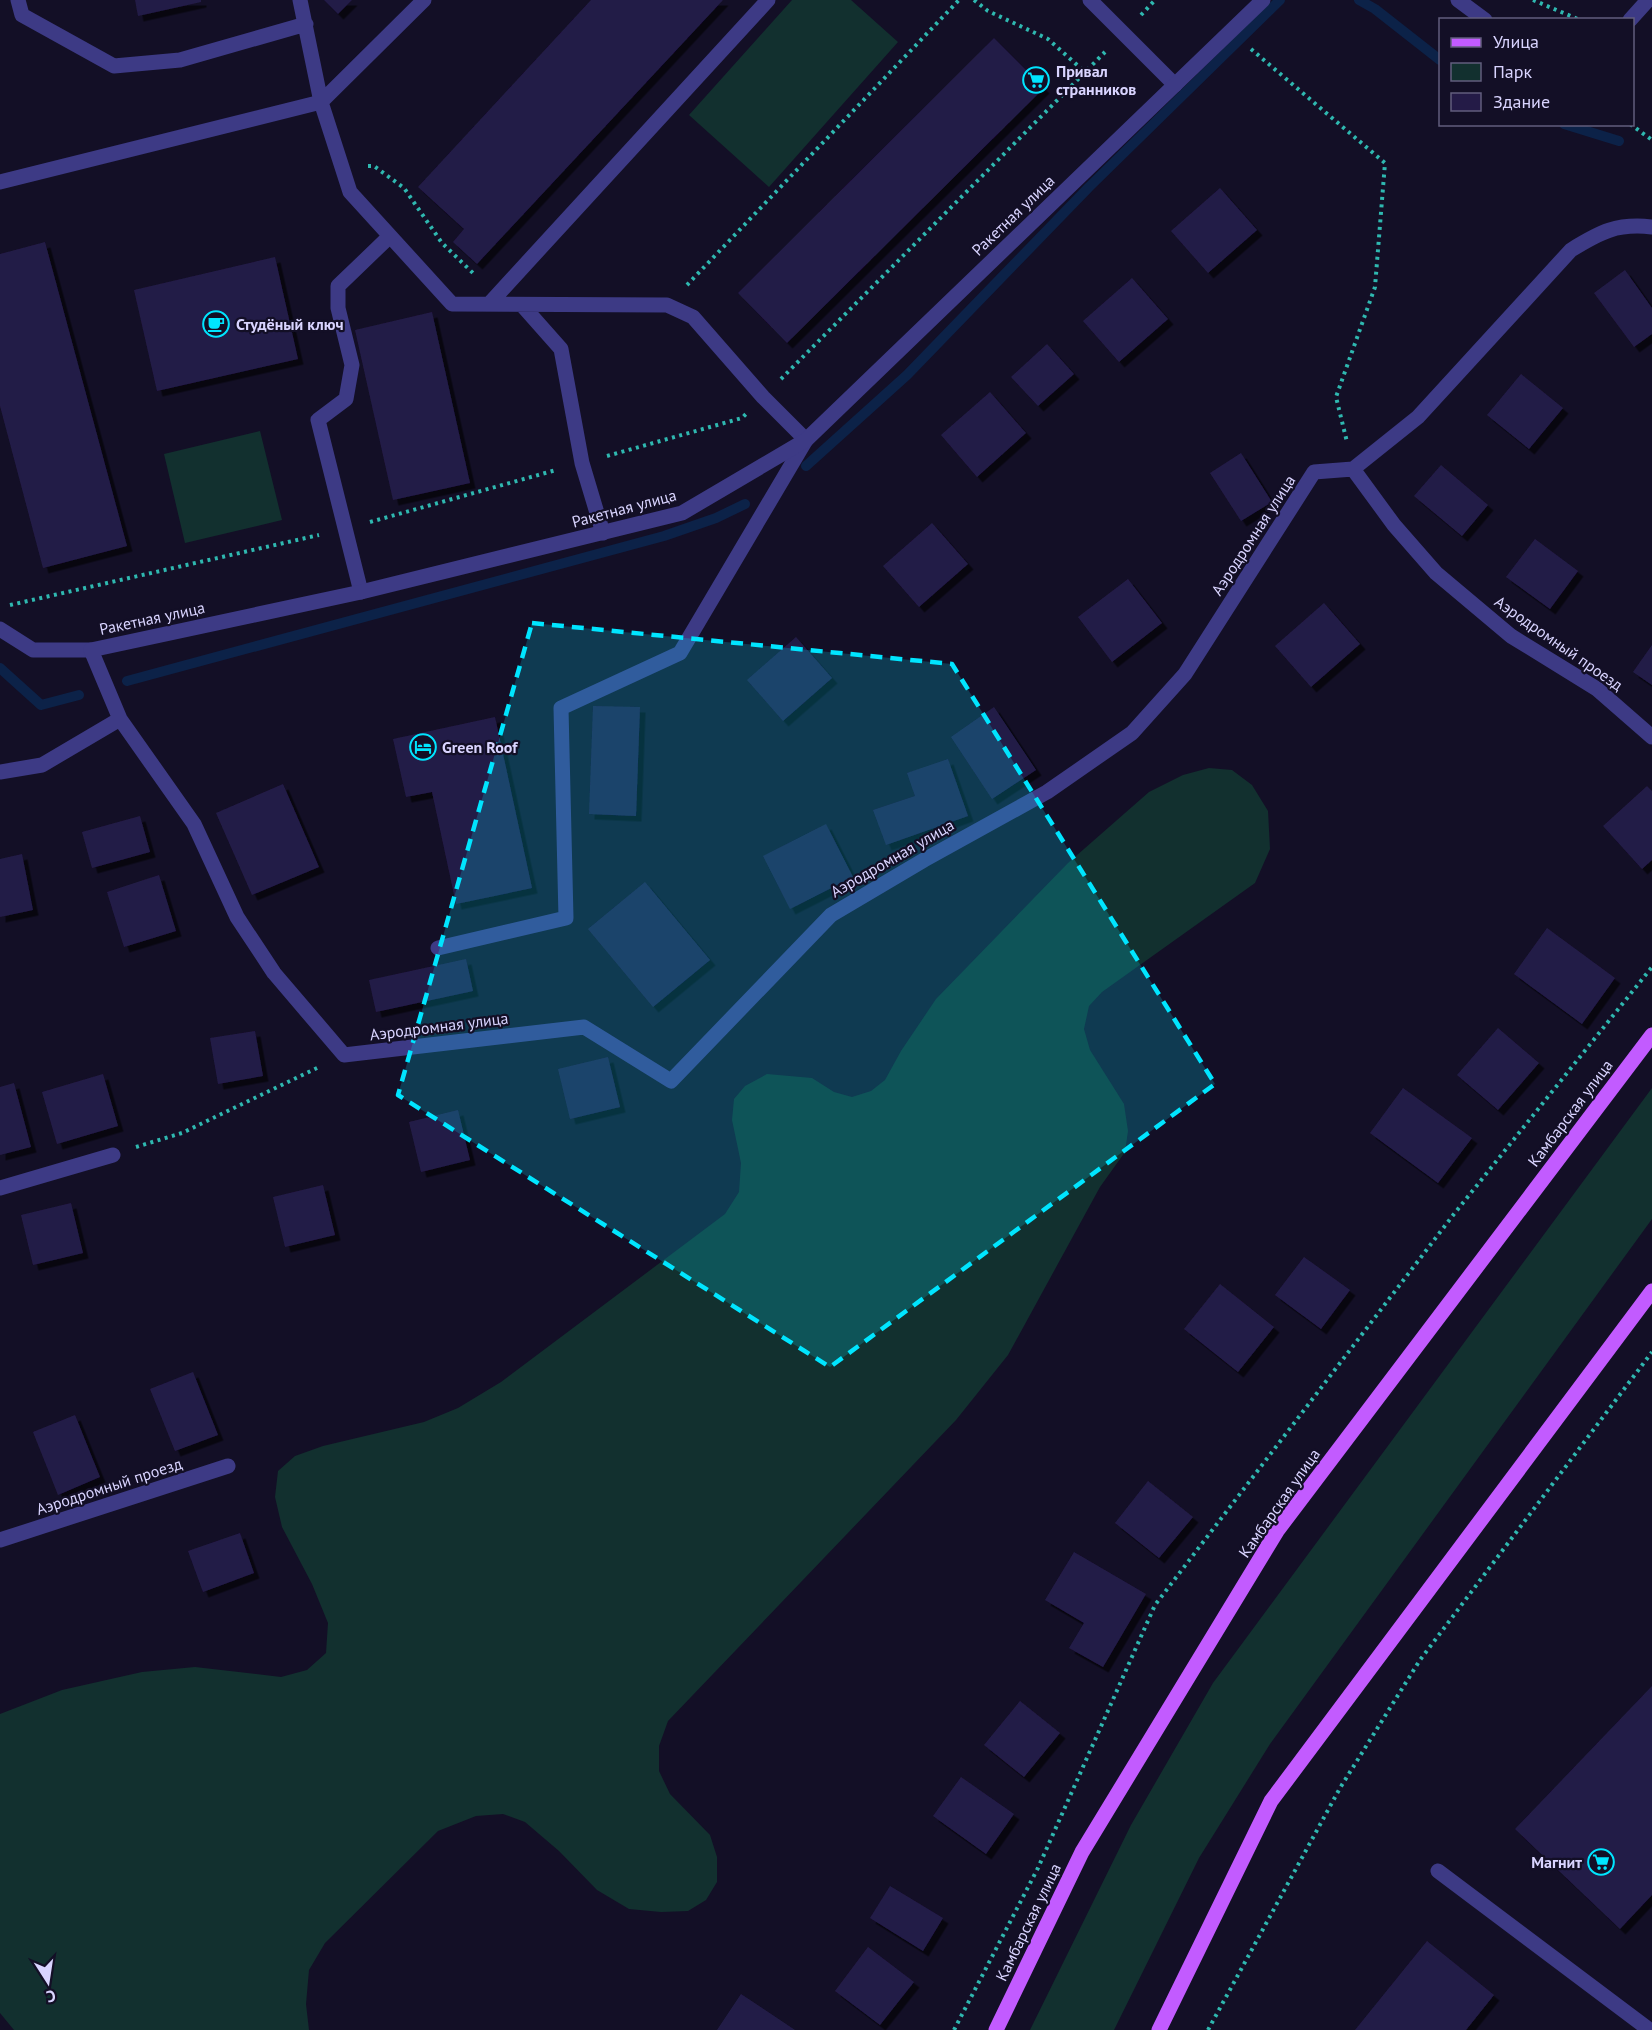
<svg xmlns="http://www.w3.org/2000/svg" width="1652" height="2030" font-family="'PT Sans',sans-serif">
  <defs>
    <filter id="shadow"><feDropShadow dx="5.5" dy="5.5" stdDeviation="0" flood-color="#0009"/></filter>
  </defs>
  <rect width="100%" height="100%" fill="#130f26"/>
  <path fill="#12302f" d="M792,0H851L898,42L769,187L689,115Z
    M260,431L282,520L185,543L164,454Z
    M1209,768L1232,770L1252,785L1268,811L1270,849L1255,883L1102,992L1089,1006L1084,1029L1090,1050L1124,1104L1128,1131L1125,1152L1100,1187L1008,1355L956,1420L668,1721L659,1746V1771L670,1794L710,1835L717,1857V1882L706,1900L688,1911L661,1912L629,1909L597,1890L559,1851L525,1822L503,1814L476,1816L438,1831L325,1943L309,1970L306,2004L309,2030H14L0,2013V1714L62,1690L142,1672L195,1667L281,1677L307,1670L326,1653L328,1623L312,1584L282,1527L275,1497L278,1471L295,1456L323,1446L424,1422L458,1408L501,1382L725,1214L739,1192L741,1163L732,1120L734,1099L745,1086L767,1074L812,1078L834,1092L852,1097L871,1091L885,1080L901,1051L936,999L1068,863L1149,792L1183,775Z
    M1652,1088V1219L1270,1744L1199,1858L1114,2030H1030L1131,1825L1213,1683Z"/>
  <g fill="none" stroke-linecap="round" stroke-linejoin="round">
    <path stroke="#0c2248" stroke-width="10" d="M1359,0L1375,9L1440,60
      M1564,124L1619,141
      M806,466L907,375L1089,187L1280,0
      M0,668L41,705L79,695
      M127,681L664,536L716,518L745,504"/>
  </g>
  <path fill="#241b47" filter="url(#shadow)" d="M135,0H201V2L138,16Z
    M324,0H352L338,14Z
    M591,0H723L477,264L453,242L464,229L418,187Z
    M994,38L1044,88L787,343L738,293Z
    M1220,188L1257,230L1208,273L1171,231Z
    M45,242L127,546L43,568L0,406V254Z
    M275,257L298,359L157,391L134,290Z
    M1625,270L1652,308V334L1634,347L1594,293Z
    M1132,278L1168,319L1119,362L1083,321Z
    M432,312L470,483L393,500L355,330Z
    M1047,344L1074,374L1038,406L1011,377Z
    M1521,374L1563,408L1529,449L1487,415Z
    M990,392L1026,433L977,477L941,435Z
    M1241,453L1272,502L1241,521L1210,473Z
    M1441,465L1488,505L1462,536L1414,496Z
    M932,523L968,564L919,607L883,566Z
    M1535,539L1578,571L1550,609L1506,577Z
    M1128,579L1162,623L1112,662L1078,617Z
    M1324,603L1360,644L1311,687L1275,646Z
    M796,637L832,678L783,721L747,680Z
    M1652,645V685L1633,672Z
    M593,706L640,707L636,816L589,814Z
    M994,707L1036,770L992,799L951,737Z
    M495,717L532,888L456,904L432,792L406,797L393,739Z
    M948,759L968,816L886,845L873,810L915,796L907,773Z
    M283,784L319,867L252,895L216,813Z
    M1647,786L1652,791V860L1642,869L1603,826Z
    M140,816L150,852L92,868L82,832Z
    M826,824L853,877L790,909L763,856Z
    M22,854L33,910L0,917V859Z
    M159,875L176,931L124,947L107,892Z
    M645,882L710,960L653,1007L588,929Z
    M1547,928L1615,978L1582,1024L1514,974Z
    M466,959L473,991L376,1012L369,980Z
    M1498,1028L1539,1063L1498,1110L1457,1075Z
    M255,1031L263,1076L218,1084L210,1038Z
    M608,1057L620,1107L570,1119L558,1069Z
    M103,1074L118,1126L57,1144L42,1092Z
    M14,1083L31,1147L0,1155V1087Z
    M1403,1088L1472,1138L1438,1183L1370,1133Z
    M458,1110L470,1160L421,1172L409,1122Z
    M323,1185L335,1235L285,1247L273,1197Z
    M71,1203L83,1253L33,1265L21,1215Z
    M1304,1257L1350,1290L1321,1329L1275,1295Z
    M1220,1284L1274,1327L1238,1372L1184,1329Z
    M193,1372L218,1435L175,1451L150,1389Z
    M75,1415L100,1477L58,1495L33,1432Z
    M1148,1481L1193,1517L1159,1558L1115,1523Z
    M240,1533L254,1573L203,1592L188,1551Z
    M1074,1552L1146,1594L1103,1667L1069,1648L1084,1623L1045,1600Z
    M1652,1686V1895L1620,1929L1515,1829Z
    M1020,1701L1060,1733L1024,1777L984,1745Z
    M961,1777L1014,1814L986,1854L933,1816Z
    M890,1886L943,1918L923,1951L870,1918Z
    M1427,1941L1494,1995L1466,2030H1355Z
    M868,1947L914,1982L880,2025L835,1991Z
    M741,1994L795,2030H717Z"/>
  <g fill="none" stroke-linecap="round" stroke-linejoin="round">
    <path stroke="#2fb8b0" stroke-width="4" stroke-dasharray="3 4.5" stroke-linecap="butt" d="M974,0L988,11L1048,39L1085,72
      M1533,0L1580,20
      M1141,15L1155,0
      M1251,49L1385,163L1375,287L1336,397L1347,442
      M1630,124L1652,140
      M368,166H374L404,188L442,243L476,276
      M687,285L959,0
      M781,379L1105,52
      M607,456L742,418L746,414
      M370,522L556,470
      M10,605L319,535
      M136,1147L182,1133L319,1067
      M954,2030L1038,1868L1155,1605L1454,1214L1652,967
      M1208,2030L1340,1788L1420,1660L1652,1352"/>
    <path stroke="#3d3a85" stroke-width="15" d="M18,0L22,15L114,66L180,60L306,24
      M300,0L321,102L350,192L452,304L667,305L693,317L763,397L806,440L680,653L561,708L566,918L438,948
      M1090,0L1175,85
      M1458,0L1485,20
      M1630,20L1648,0
      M0,182L321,102L424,0
      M489,304L768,0
      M522,305L561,349L582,463L603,533
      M361,592L318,420L346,399L352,365L338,308V286L390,236
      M0,629L33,650H91
      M1438,1871L1647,2028"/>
    <path stroke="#3d3a85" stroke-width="15" d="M1353,469L1394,525L1436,573L1511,636L1597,689L1652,737
      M120,719L194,824L237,917L274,973L344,1055L584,1027L671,1081L831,915L924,860L1047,792L1132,733L1185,674L1314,472L1353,469L1418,417L1571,250C1600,232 1617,223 1652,227
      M0,772L42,765L120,719L91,650L361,592L682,513L806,440L1263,0
      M0,1188L113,1155
      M0,1540L228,1466"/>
    <path stroke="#c25bff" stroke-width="15" d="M996,2030L1082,1852L1277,1531L1652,1035
      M1159,2030L1271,1801L1652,1291"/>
  </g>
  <path fill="#00e5ff" fill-opacity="0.2" stroke="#00e5ff" stroke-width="4.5" stroke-dasharray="12 8" stroke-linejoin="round" d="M532,623L952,664L1215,1084L830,1367L398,1095Z"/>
  <defs>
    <g id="supermarket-ring" transform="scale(1.35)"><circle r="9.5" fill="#130f26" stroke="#00e5ff" stroke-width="1.5"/><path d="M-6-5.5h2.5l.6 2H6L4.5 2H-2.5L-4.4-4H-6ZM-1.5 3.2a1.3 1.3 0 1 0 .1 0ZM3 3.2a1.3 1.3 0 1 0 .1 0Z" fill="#00e5ff"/></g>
    <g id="cafe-ring" transform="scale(1.35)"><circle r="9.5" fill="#130f26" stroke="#00e5ff" stroke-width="1.5"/><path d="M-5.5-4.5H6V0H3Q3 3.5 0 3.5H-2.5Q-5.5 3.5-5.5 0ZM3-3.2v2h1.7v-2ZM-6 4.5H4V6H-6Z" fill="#00e5ff"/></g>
    <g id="hotel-ring" transform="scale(1.35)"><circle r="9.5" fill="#130f26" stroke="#00e5ff" stroke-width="1.5"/><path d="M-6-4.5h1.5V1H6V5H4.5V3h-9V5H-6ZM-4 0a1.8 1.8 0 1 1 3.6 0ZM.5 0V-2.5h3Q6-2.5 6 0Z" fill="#00e5ff"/></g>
  </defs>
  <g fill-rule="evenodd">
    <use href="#supermarket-ring" x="1036" y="80"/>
    <use href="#cafe-ring" x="216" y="324"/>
    <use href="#hotel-ring" x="423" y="747"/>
    <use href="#supermarket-ring" x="1601" y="1862"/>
  </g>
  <g text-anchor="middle" stroke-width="4.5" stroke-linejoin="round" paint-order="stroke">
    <g font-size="16" font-weight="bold" fill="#d9d4ff" stroke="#130f26" text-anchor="start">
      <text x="1056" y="77">Привал<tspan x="1056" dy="18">странников</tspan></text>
      <text x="236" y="330">Студёный ключ</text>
      <text x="442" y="753">Green Roof</text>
      <text x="1582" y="1868" text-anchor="end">Магнит</text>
    </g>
    <g font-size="16" fill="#d9d4ff" stroke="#130f26">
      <text transform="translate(1013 215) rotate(-44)" y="6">Ракетная улица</text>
      <text transform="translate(624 508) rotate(-15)" y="6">Ракетная улица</text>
      <text transform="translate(1253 535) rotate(-57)" y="6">Аэродромная улица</text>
      <text transform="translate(152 618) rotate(-12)" y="6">Ракетная улица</text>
      <text transform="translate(1559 643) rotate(35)" y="6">Аэродромный проезд</text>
      <text transform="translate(892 858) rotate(-30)" y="6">Аэродромная улица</text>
      <text transform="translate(439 1026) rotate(-7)" y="6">Аэродромная улица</text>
      <text transform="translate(1570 1113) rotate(-53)" y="6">Камбарская улица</text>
      <text transform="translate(109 1486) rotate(-18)" y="6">Аэродромный проезд</text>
      <text transform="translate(1279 1503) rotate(-55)" y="6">Камбарская улица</text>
      <text transform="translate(1028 1922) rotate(-64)" y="6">Камбарская улица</text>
    </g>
  </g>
  <rect x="1439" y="18" width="195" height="108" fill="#130f26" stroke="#625e7d" stroke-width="1.5"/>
  <rect x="1451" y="38" width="30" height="9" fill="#c25bff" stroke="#625e7d" stroke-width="1.5"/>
  <text x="1493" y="48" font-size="18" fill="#d9d4ff">Улица</text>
  <rect x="1451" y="63" width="30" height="18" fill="#12302f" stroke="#625e7d" stroke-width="1.5"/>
  <text x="1493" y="78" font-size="18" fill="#d9d4ff">Парк</text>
  <rect x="1451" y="93" width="30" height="18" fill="#241b47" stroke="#625e7d" stroke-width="1.5"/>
  <text x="1493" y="108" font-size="18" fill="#d9d4ff">Здание</text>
  <g transform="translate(48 1982) rotate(168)" stroke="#130f26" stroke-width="4.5" paint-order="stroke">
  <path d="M0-4.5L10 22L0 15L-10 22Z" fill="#d9d4ff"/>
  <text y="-9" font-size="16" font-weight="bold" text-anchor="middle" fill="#d9d4ff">С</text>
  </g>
</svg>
